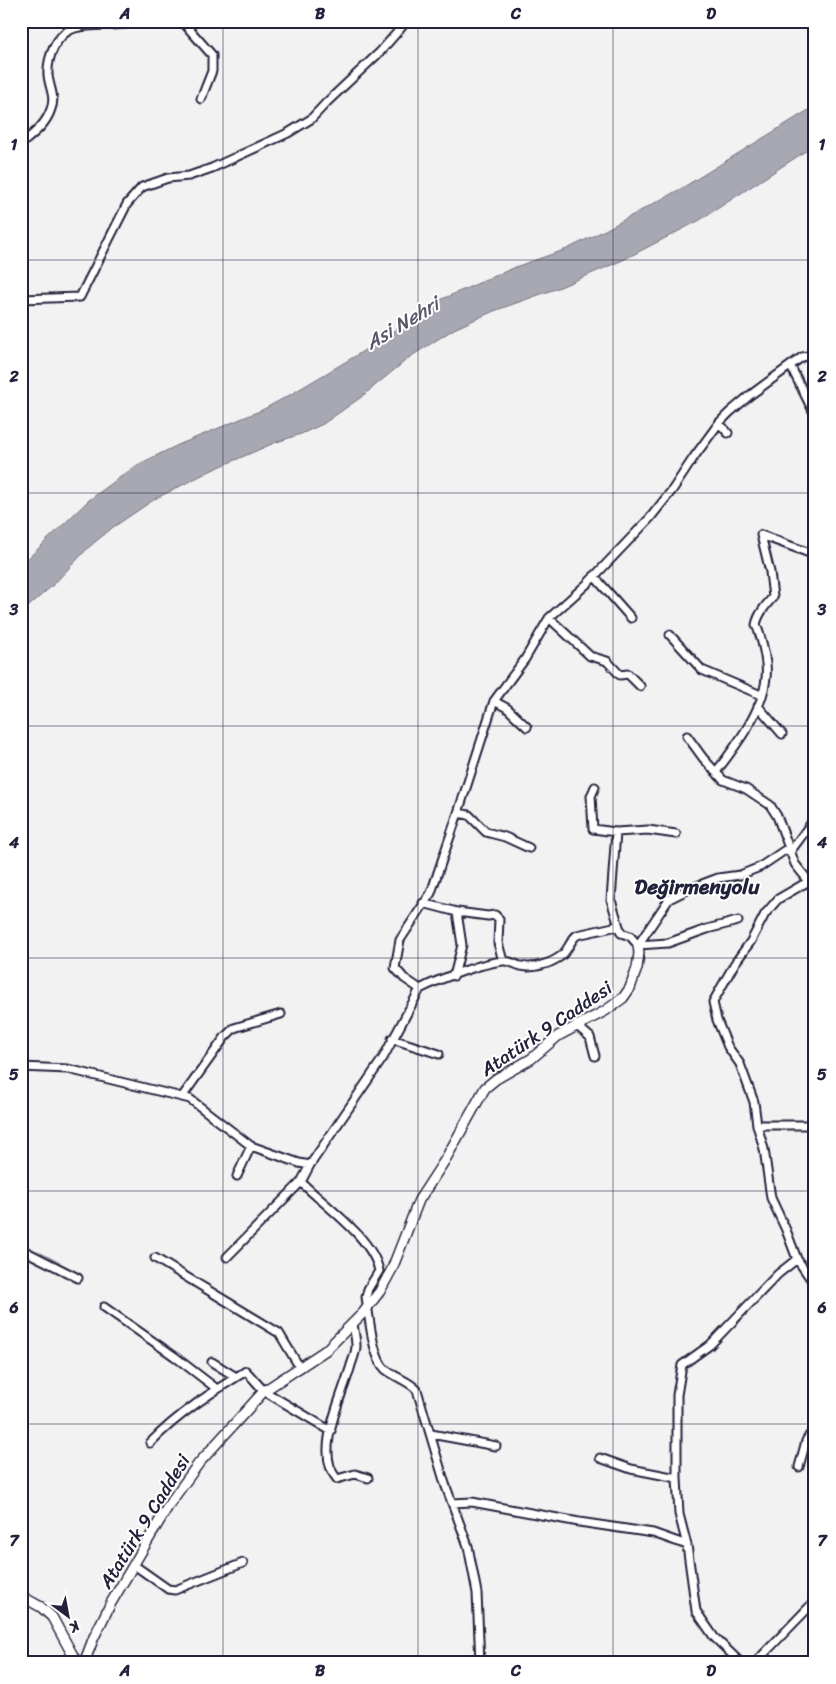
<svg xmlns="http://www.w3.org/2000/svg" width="836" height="1684" font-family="Sriracha,sans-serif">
  <rect width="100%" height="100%" fill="#f2f2f3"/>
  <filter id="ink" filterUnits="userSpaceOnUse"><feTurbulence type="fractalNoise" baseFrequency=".02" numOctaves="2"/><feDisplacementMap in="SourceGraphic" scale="10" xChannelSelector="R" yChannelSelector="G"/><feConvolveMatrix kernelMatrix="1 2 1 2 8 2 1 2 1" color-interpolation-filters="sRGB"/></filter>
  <g filter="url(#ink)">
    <path fill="#a8a8b2" stroke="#727282" d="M815,106V145L700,220L623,260L558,288L494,311L454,329L410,357L360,398L323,424L301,434L274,443L210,471L155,499L112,528L89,547L53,585L21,613V565L89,500L137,465L178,445L262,410L288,396L357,355L442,299L518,266L567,249L607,229L682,188Z"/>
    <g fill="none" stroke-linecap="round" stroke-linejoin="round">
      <g stroke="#22223b" stroke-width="11">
        <path id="minor" d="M182,21L212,55V71L201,99
          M21,144C33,134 46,125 51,109C56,97 49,87 48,75C47,58 56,33 75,28C96,23 118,28 140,21
          M21,299L80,297L127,204L142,187L168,178L189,176L212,168L288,133L311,119L327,102L380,52L407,21
          M791,367L815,415
          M719,423L728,433
          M594,576L631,618
          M549,618L590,656L607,661L620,675L628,674L640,686
          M670,635L702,670L761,695
          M494,701L507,708L527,727
          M758,706L782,734
          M687,736L703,758L723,780L746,789L770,805L777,816L795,864L815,889
          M716,772C735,747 763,711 766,678C768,664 762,638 756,625C758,614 766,605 773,597L770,572L761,535L815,555
          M595,787L591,796L593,829L616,832L648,830L676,834
          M458,813L469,815L486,832L505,837L529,848
          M616,832L611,900L621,933L630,936L638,945L668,943L707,929L738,921
          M790,852L815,818
          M809,881L778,899L765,914L751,941L735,963L713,1002L717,1020L728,1047L740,1064L754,1102L757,1125L764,1149L771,1198L786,1230L797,1259L815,1285
          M423,903L457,912
          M638,945L669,899L689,889L718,878L740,875L760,867L788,848
          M454,976L462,945L457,912L488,916L495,915L499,919L498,943L503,961
          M420,989L404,978L395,968L400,940L431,893L458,813L494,701L525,659L549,618L588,583L650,518L673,489L694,457L719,423L730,412L749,396L802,357L815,354
          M576,1025L590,1037L595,1056
          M392,1039L439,1054
          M21,1067L68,1069L190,1099L251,1146L299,1163L310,1165
          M182,1097L225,1037L234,1028L281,1014
          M757,1125H815
          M237,1176L251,1146
          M21,1249L78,1278
          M227,1257L301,1182
          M155,1258L279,1333L300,1368
          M104,1307L174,1356L217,1389
          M353,1324C354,1331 356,1339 356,1346C356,1352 353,1359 351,1365C343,1395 313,1452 337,1479L355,1474L368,1478
          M212,1362L236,1377
          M431,1434L496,1446
          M150,1443C178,1414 212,1392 246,1371L264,1391L331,1431
          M600,1458L631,1469L677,1478
          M799,1467L806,1441L815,1427
          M452,1503L472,1502L579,1522L653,1533L687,1545
          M134,1565L168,1589L175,1590L243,1563
          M480,1663L477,1593L468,1546L445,1484L417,1390C410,1381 394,1377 385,1369C372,1357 369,1314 366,1297L368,1289L379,1271C373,1238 324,1205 301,1182L310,1165L383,1058L420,989C439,979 482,963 503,961C510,960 515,965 521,966C532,969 549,964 558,958C568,953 569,941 577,935L618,926
          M741,1663L714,1637L696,1611L687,1545L679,1514L677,1478V1395L682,1365L710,1345L778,1274L797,1259
          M755,1663L815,1601"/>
      </g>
      <g stroke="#22223b" stroke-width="12">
        <path id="tertiary" d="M21,1596L41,1607L52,1617L77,1663
          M84,1663L94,1637L111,1603L170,1503L199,1463L264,1391L326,1350L363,1313L380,1291L392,1269L419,1200L445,1160L485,1088L496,1079L531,1059L558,1036L605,1011L623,998L630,988L637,968L639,953L638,945"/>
      </g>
      <use href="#minor" stroke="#fff" stroke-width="7"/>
      <use href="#tertiary" stroke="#fff" stroke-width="9"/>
    </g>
  </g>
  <path fill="none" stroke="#22223b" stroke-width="1" stroke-opacity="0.55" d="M223,21V1663M418,21V1663M613,21V1663M21,260H815M21,493H815M21,726H815M21,958H815M21,1191H815M21,1424H815"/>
  <g text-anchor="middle" stroke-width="4" stroke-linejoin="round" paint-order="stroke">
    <g font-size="19" fill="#22223b" stroke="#fff">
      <text transform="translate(546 1028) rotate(-34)" y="7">Atatürk 9 Caddesi</text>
      <text transform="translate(144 1521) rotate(-58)" y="7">Atatürk 9 Caddesi</text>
    </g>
    <g font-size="20" font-style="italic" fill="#58586b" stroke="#fff">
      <text transform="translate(402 323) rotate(-31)" y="7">Asi Nehri</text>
    </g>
    <g font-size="21" font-weight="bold" fill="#22223b" stroke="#fff">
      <text x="697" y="894">Değirmenyolu</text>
    </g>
  </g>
  <rect width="836" height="1684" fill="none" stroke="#fff" stroke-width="55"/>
  <g transform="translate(68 1616) rotate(148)" stroke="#ffffff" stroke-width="4" paint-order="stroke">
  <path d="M0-4L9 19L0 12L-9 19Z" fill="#22223b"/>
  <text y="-8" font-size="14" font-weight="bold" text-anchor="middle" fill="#22223b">K</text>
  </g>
  <rect x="28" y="28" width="780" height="1628" fill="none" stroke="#22223b" stroke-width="2"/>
  <g font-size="16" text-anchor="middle" font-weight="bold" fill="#22223b">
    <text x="125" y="19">A</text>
    <text x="320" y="19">B</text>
    <text x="516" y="19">C</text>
    <text x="711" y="19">D</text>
    <text x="14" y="150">1</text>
    <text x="822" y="150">1</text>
    <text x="14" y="382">2</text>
    <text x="822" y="382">2</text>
    <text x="14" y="615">3</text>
    <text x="822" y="615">3</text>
    <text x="14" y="848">4</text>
    <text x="822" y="848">4</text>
    <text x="14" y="1080">5</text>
    <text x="822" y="1080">5</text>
    <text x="14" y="1313">6</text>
    <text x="822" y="1313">6</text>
    <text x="14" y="1546">7</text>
    <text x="822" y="1546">7</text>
    <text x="125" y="1676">A</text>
    <text x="320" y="1676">B</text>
    <text x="516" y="1676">C</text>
    <text x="711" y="1676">D</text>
  </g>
</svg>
